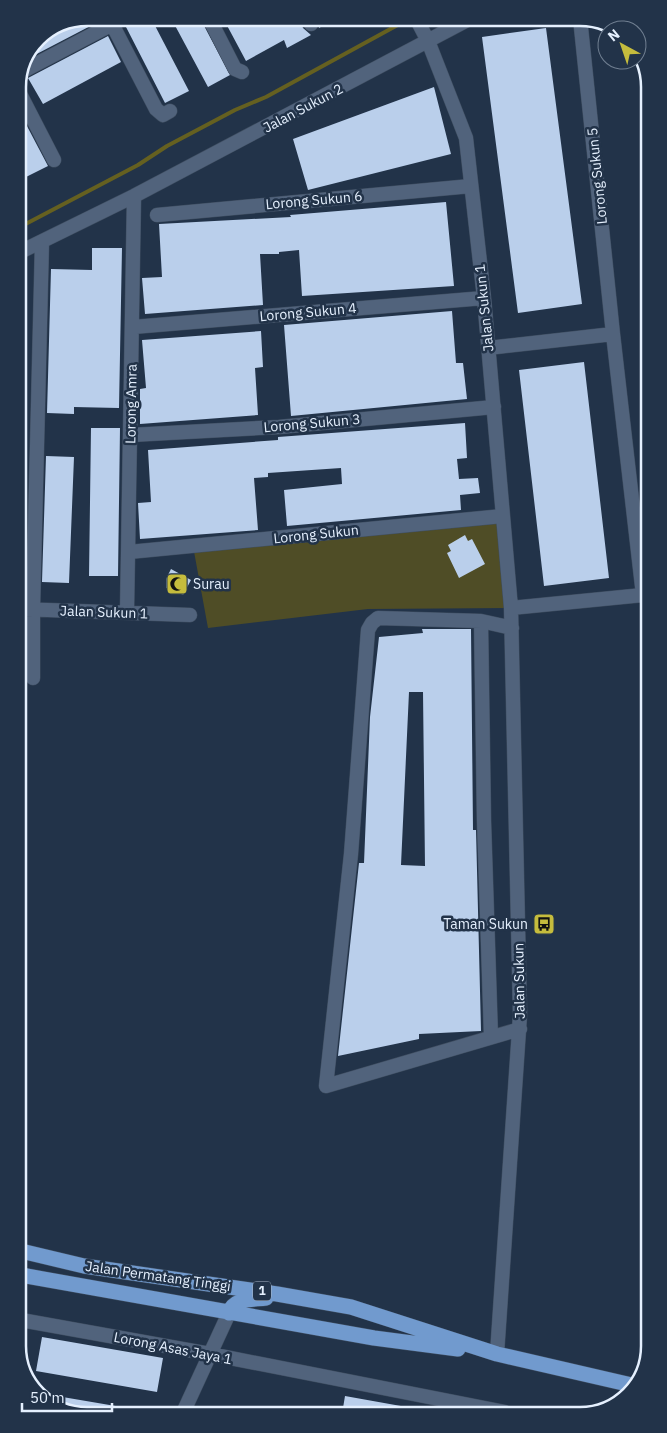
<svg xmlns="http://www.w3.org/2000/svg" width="667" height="1433" font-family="'IBM Plex Sans',sans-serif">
  <rect width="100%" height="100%" fill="#223349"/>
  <path fill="#4f4d26" d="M503,516L511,608L368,609L208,628L193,546Z"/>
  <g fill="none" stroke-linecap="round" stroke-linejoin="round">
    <path stroke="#656020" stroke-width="4" d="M18,228L138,165L167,146L235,110L266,97L405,21"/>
  </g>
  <path fill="#bacfeb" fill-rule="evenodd" d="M88,18H98L100,21L29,58L38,38Z
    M133,18H151L189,91L165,103L126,27L131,23Z
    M171,18H200L230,75L208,87Z
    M223,18H299L303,28L311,35L287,48L284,40L246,61Z
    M318,18H337L319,28L320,24Z
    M546,28L582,304L518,313L482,37Z
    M108,36L121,62L43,104L28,78Z
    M434,87L451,154L308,190L293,139Z
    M18,109L48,166L18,181Z
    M446,202L454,286L302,296L299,250L279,252V254H260L263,305L145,314L142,278L162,277L159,224L291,217L290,215Z
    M92,248H122L119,408L74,407V414L47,413L51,269L92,270Z
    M452,311L456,363H463L467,399L291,416L284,325Z
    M261,331L263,367L255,368L258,415L140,424V389L146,388L142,340Z
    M584,362L609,578L544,586L519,370Z
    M465,423L467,458L457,459L459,479L478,478L480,493L460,495L461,510L287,526L284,490L342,484L341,468L268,473V477L254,478L258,530L140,539L138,503L151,502L148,450L278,440V437Z
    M91,428H120L118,576H89Z
    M46,456L74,457L69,583L42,582Z
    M465,535L468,541L472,539L485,564L459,578L447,553L451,551L448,545Z
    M171,569L191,580L183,595L166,588V579Z
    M422,629H471L473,830H476L481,1031L419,1034V1039L338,1056L359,863H364L370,717L379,637L423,633ZM409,692H423L425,866L401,865Z
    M42,1337L163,1358L157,1392L36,1371Z
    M39,1393L139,1410L138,1415H83L45,1401Z
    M345,1396L412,1408V1413L342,1414Z"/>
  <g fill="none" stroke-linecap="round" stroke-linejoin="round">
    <g stroke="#3f4e61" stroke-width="15">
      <path id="minor" d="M209,18L235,69L242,72
        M308,18L311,24
        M416,18L428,41L466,138L484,298L511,608L520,1015L497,1354
        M112,24L156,109L163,115L170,111
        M23,71L124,18
        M18,90L54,160
        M157,215L471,186
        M18,253L134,196L471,18
        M133,327L484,298
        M488,348L613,334
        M131,435L279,427L494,407
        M129,552L503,516
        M511,608L643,595L613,334L580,18
        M19,609L190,615
        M127,612L134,196
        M481,621L484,821L491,1037
        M512,628L481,621L378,618L372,623L368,630L351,854L326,1086L520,1029
        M33,678V609L42,242
        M21,1320L210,1354L505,1412
        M182,1415L229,1313"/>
    </g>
    <g stroke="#3f4e61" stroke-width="16">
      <path id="trunk" d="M21,1251L84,1266L277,1294L351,1307L497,1354L636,1386
        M21,1275L374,1338L458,1349
        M229,1313C234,1297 253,1300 266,1298"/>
    </g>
    <use href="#minor" stroke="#51637c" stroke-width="14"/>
    <use href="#trunk" stroke="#719ace" stroke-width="15"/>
  </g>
  <defs>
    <g id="mosque-square" transform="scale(1.125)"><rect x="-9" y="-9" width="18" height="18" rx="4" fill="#c5bc3d" stroke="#223349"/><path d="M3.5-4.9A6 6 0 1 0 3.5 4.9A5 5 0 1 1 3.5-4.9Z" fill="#111"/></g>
    <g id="bus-square" transform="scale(1.125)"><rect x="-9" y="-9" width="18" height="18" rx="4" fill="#c5bc3d" stroke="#223349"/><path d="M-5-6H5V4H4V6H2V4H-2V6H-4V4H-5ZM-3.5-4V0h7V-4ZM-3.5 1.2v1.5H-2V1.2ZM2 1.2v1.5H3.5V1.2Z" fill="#111"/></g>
  </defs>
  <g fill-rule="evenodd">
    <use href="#mosque-square" x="177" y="584"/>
    <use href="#bus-square" x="544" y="924"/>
  </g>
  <g text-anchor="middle" stroke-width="5" stroke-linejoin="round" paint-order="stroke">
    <rect fill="#223349" stroke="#aab7c8" stroke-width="1" x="253" y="1281.5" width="18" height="19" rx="4"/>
    <g font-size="12" font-weight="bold" fill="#e5f0fe">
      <text x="262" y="1295">1</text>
    </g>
    <g font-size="14" fill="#e5f0fe" stroke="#223349">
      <text transform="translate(303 108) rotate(-28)" y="5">Jalan Sukun 2</text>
      <text transform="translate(597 176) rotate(-96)" y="5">Lorong Sukun 5</text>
      <text transform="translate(314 200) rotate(-5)" y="5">Lorong Sukun 6</text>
      <text transform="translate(484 308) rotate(-96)" y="5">Jalan Sukun 1</text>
      <text transform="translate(308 312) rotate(-5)" y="5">Lorong Sukun 4</text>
      <text transform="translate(131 404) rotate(-89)" y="5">Lorong Amra</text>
      <text transform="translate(312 423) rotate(-5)" y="5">Lorong Sukun 3</text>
      <text transform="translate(316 534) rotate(-6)" y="5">Lorong Sukun</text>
      <text transform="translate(104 612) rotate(2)" y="5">Jalan Sukun 1</text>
      <text transform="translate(519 981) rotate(-91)" y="5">Jalan Sukun</text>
      <text transform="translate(158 1276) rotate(8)" y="5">Jalan Permatang Tinggi</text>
      <text transform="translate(173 1348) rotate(11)" y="5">Lorong Asas Jaya 1</text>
    </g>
    <g font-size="14" fill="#e5f0fe" stroke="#223349" text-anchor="start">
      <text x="193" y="589">Surau</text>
      <text x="528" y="929" text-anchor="end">Taman Sukun</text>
    </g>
  </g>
  <path d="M0 0H667V1433H0ZM87 26H580A61 61 0 0 1 641 87V1346A61 61 0 0 1 580 1407H87A61 61 0 0 1 26 1346V87A61 61 0 0 1 87 26Z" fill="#223349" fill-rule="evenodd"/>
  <path fill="none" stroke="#e5f0fe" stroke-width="2.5" d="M87 26H580A61 61 0 0 1 641 87V1346A61 61 0 0 1 580 1407H87A61 61 0 0 1 26 1346V87A61 61 0 0 1 87 26Z"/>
  <g transform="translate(622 45) rotate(320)"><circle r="24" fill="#223349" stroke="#707f91"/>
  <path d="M0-4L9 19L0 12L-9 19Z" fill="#c5bc3d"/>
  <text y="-8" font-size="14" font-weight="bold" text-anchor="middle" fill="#e5f0fe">N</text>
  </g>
  <path d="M22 1403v8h90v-8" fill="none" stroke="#e5f0fe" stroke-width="2.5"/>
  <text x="30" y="1403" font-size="15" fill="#e5f0fe" stroke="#223349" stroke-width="4" paint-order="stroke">50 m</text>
</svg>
